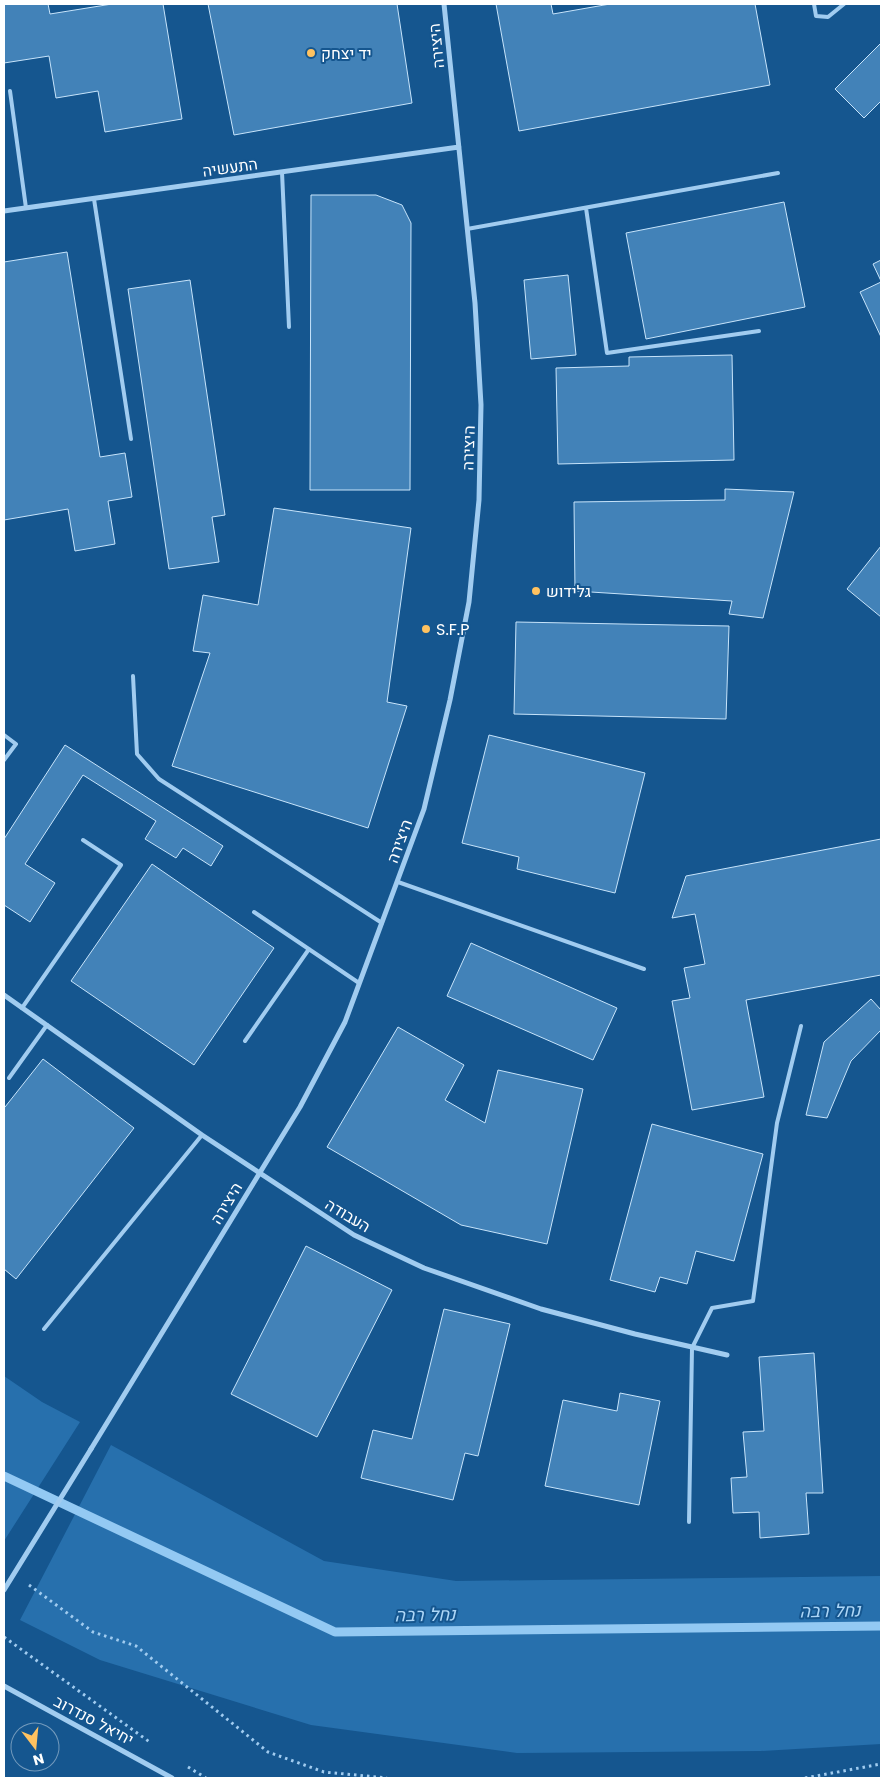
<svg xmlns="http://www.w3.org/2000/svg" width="885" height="1782" font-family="Poppins,Heebo,sans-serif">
  <rect width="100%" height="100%" fill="#15568f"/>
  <path fill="#2770ad" d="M4,1376L42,1402L80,1422L4,1541Z
    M111,1445L324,1561L456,1581L881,1576V1744L760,1751L517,1753L311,1725L100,1660L20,1620Z"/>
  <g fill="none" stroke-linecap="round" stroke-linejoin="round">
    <path stroke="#93c9f3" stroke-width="9" d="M4,1476L335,1632L881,1626"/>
  </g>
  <path fill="#4282b8" stroke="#c7e4fb" d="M4,4H48L50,14L112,4H163L182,119L105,132L98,91L56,98L49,56L4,63Z
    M208,4H397L412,103L234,135Z
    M496,4H551L553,14L610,4H755L770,85L519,131Z
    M881,43V101L864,118L835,89Z
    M311,195H376L402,205L411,223L410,490H310Z
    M784,202L805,307L646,339L626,233Z
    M67,252L100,457L125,453L132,497L108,501L115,544L75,551L68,509L4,520V262Z
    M881,260V281L873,264Z
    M568,275L576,355L531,359L524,280Z
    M190,280L225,515L212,517L219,562L169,569L128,289Z
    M881,282V337L860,292Z
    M732,355L734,460L558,464L556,368L629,366V357Z
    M725,489L794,492L763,618L729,614L732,601L575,591L574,502L725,500Z
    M274,508L411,528L387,702L407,706L368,828L172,766L210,653L193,651L203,595L258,605Z
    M881,546V617L847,589Z
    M516,622L729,626L726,719L514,714Z
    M489,735L645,773L615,893L517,869L519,857L462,843Z
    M65,745L223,846L211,866L183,848L176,858L145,839L156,821L83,775L25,864L55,883L30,922L4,905V839Z
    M881,839V975L746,1000L764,1097L692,1110L672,1001L690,998L684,968L705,964L695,914L672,918L686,876Z
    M152,864L274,948L194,1065L71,981Z
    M471,943L617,1008L593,1060L447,996Z
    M871,999L881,1010V1030L851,1061L827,1118L806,1115L824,1042Z
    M398,1027L464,1065L445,1100L485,1123L498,1070L583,1089L547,1244L461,1225L327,1147Z
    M43,1059L134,1128L16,1279L4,1269V1106L5,1107Z
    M652,1124L763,1154L734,1261L696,1251L687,1284L660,1277L655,1292L610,1280Z
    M306,1246L392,1290L317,1437L231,1394Z
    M444,1309L510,1324L478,1456L465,1453L453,1500L361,1478L373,1430L412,1439Z
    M814,1353L823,1493H806L809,1534L760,1538L759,1512L733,1513L731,1478L747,1477L743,1432L764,1431L759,1357Z
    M620,1393L660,1401L639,1505L545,1486L563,1400L617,1411Z"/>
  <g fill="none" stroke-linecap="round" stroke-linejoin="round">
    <path stroke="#a1ccf0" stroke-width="3" stroke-dasharray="2.5 4" stroke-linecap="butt" d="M29,1585L93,1632L136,1646L268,1752L324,1772L387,1778
      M4,1637L151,1743
      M188,1767L206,1778
      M805,1778L881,1764"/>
    <path stroke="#a1ccf0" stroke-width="4" d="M814,4L816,16L828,17L844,4
      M10,91L26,208
      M282,172L289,327
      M94,199L131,439
      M586,208L607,353L759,331
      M467,229L778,173
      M133,676L137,754L159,779L382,923
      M4,735L16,744L4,760
      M398,882L644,969
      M254,912L359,983
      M22,1008L121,865L83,840
      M245,1041L309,949
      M9,1078L47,1025
      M44,1329L202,1135
      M689,1522L692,1348L712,1308L753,1301L777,1123L801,1026"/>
    <path stroke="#a1ccf0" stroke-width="5" d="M4,211L459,147
      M4,995L202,1135L354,1235L424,1268L541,1309L635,1334L727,1355
      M91,1449L300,1107L345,1022L424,809L450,700L469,602L479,500L481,405L475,303L444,4
      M4,1686L172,1778"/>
    <path stroke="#a1ccf0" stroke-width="5" d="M4,1590L91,1449"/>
  </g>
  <g fill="#ffc260" stroke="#15568f" stroke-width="2">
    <circle cx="311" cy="53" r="5"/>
    <circle cx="536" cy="591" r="5"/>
    <circle cx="426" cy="629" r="5"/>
  </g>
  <g text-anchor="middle" stroke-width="4" stroke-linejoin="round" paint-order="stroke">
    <g font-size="16" fill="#fff" stroke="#15568f">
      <text transform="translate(436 46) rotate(-96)" y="6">היצירה</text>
      <text transform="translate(230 167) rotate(-8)" y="6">התעשיה</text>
      <text transform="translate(468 448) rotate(-88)" y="6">היצירה</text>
      <text transform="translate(399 841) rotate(-70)" y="6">היצירה</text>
      <text transform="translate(226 1203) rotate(-59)" y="6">היצירה</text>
      <text transform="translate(348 1215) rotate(31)" y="6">העבודה</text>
      <text transform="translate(94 1720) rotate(28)" y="6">יחיאל סנדרוב</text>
    </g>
    <g font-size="16" fill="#fff" stroke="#15568f" text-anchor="start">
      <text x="321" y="59">יד יצחק</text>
      <text x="546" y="597">גלידוש</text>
      <text x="436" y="635">S.F.P</text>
    </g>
    <g font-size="18" font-style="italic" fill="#add6f7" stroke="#15568f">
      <text transform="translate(830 1611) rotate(-1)" y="6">נחל רבה</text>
      <text transform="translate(425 1615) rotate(-1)" y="6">נחל רבה</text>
    </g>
  </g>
  <rect width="885" height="1782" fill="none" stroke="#ffffff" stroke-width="10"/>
  <g transform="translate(35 1747) rotate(164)"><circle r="24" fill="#15568f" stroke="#739abc"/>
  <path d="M0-4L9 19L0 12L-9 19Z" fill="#ffc260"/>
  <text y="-8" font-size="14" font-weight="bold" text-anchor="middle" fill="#ffffff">N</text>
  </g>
</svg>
